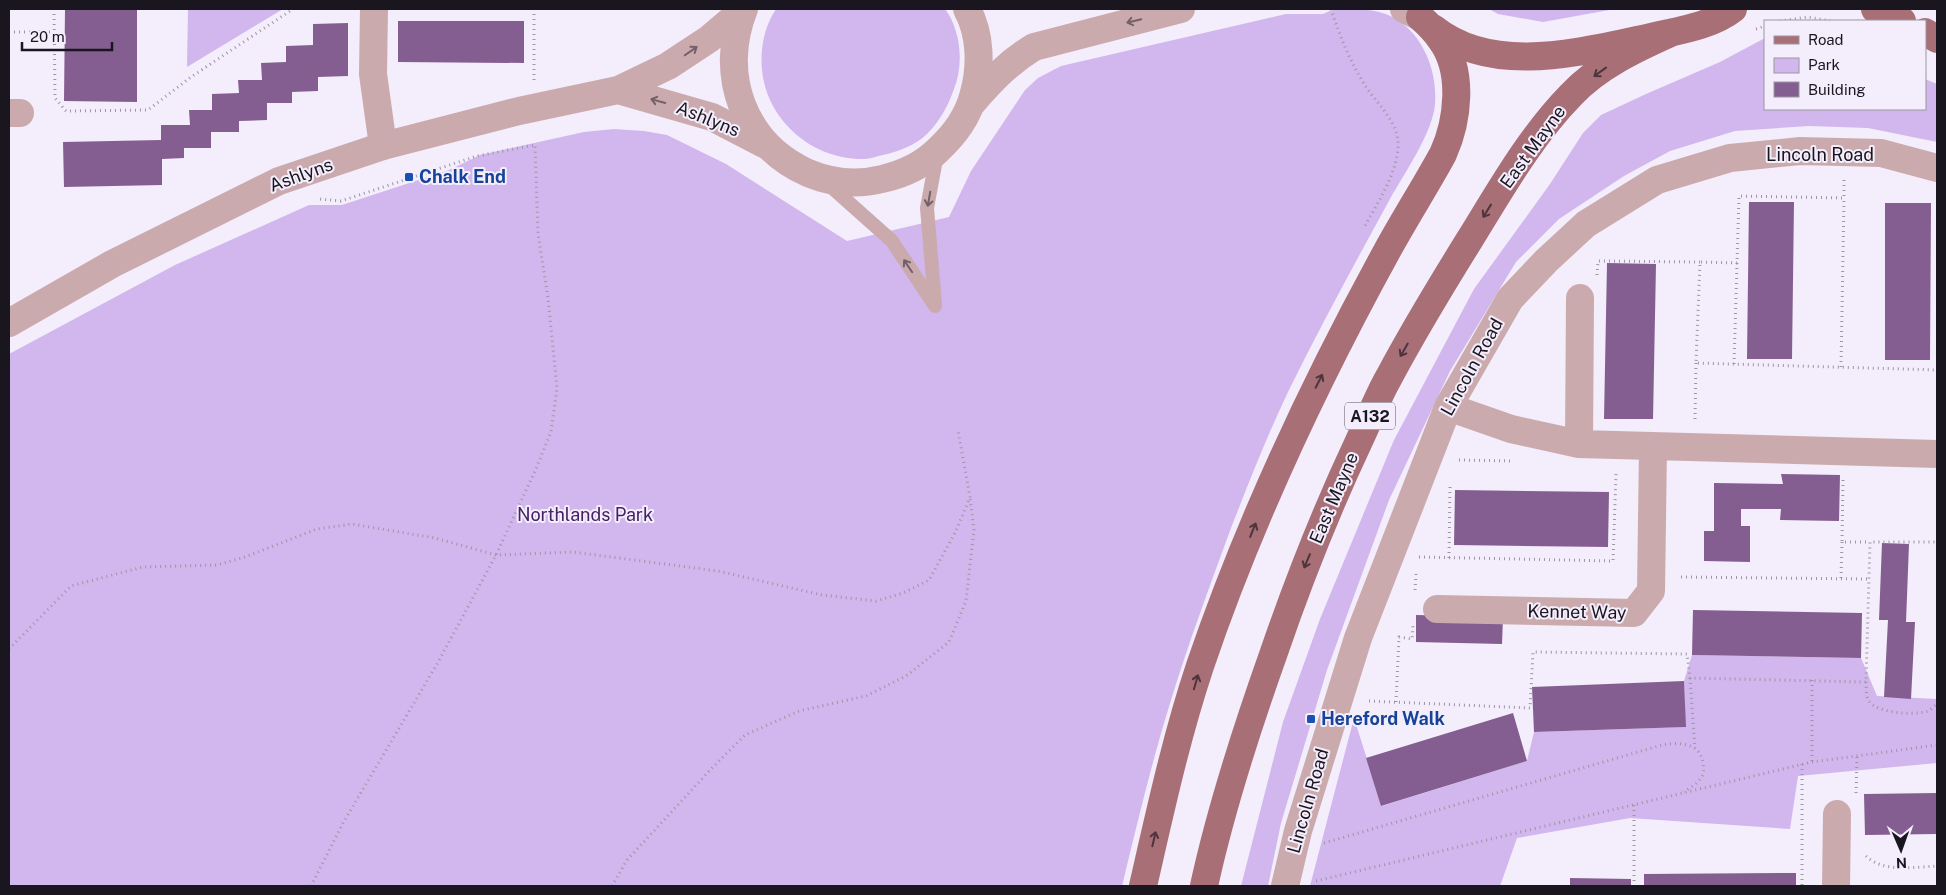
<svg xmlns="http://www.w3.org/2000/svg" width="1946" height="895" font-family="'Public Sans',sans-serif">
  <rect width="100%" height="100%" fill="#f3edfc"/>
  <path fill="#d1b7ee" d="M188,9H283L187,67Z
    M776,9H945C961,30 964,65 954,89C948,106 940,121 927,134C916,145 897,152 883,155C877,156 870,159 864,159C813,160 767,121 762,70C760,49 764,27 776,9Z
    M1334,9C1349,9 1365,8 1379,12C1418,22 1438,66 1435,104C1433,132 1404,174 1390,199C1355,263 1320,327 1288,392C1267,436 1249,482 1231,528C1210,585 1189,642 1171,700C1152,761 1137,824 1122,886H9V354L175,265L309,205H342L449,170L480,155L584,132L614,129L644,131L667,135L726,164L847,241L949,217L971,171L1025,90L1038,78L1061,66L1286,14H1323Z
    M1489,9H1615L1543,22L1498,14Z
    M1765,38V109H1925V79L1937,84V142L1868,128L1809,126L1735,131L1670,151L1624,176L1559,219L1516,262L1450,371L1389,500L1327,670L1281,823L1268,886H1241L1283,722L1320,619L1394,440L1474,289L1550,184L1583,133L1601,115L1646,94L1720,62Z
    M1692,655L1861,658L1877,696L1937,699V763L1798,776L1790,829L1630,818L1517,838L1500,886H1310L1354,718L1382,806L1527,761L1534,732L1685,727L1684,681Z"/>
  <path fill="#845e90" d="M65,9H137V102L64,101Z
    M398,21H524V63L398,62Z
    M348,23V76L318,77V91L292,92V103H267V120L239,121V132H211V148H184V158L162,159V185L64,187L63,142L161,140V125H190L189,110H212V94L239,93L238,80H262L261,63L286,62V46L313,45V24Z
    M1749,202H1794L1792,359H1747Z
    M1885,203H1931L1930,360H1885Z
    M1607,263L1656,264L1653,419H1604Z
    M1781,474L1840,475L1839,521L1780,520L1781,509H1741V526H1750V562L1704,561V531H1714V483L1783,484Z
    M1455,490L1609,492L1608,547L1454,545Z
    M1882,543L1909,544L1906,622H1915L1911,699L1884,697L1888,620H1879Z
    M1693,610L1862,613L1861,658L1692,655Z
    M1416,615L1503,617L1502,644L1416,642Z
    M1684,681L1686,727L1534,732L1532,687Z
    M1513,713L1527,761L1381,806L1366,758Z
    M1937,793V834L1865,835L1864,794Z
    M1796,873V886H1644V874Z
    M1570,878L1631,879V886H1570Z"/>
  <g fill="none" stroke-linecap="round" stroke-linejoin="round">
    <path stroke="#9b96a2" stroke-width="3" stroke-dasharray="1 4" stroke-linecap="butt" d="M54,9L55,98L66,111L148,110L191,77L293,9
      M1331,9C1339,34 1349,59 1363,82C1375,103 1400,121 1398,148C1396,176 1377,203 1364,228
      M1780,21L1808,17L1831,21
      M1756,29L1765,26
      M9,32H54
      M534,80V9
      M1844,180V198L1739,196L1737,263L1700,262L1696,363L1937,370
      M1597,275L1598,261L1700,262
      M1734,364L1737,263
      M1841,367L1844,198
      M1695,419L1696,363
      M1459,460L1513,461
      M1843,480L1842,542H1870
      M1419,557L1613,561L1616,474
      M1449,558L1450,485
      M1681,577L1868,579
      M1841,578L1842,542
      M1415,590L1416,574
      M9,649L71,586L143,567L217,565L245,557L317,529L352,524L435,538L496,555L573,552L718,571L822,595L876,601L903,593L929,580L956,531L970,497L958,431
      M1690,678L1695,748
      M1812,680V762
      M1866,682C1867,688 1865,696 1869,701C1876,713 1915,716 1928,711C1931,710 1934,706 1937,704
      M1369,701L1530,708L1533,652L1687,654L1690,678L1866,682L1870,542H1937
      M1396,702L1399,637L1412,639L1413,626
      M1802,764V886
      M1856,793L1857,756
      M1324,843L1662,745C1678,742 1701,742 1703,764C1704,769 1704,775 1700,779C1696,785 1689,788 1684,792
      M1866,856C1883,873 1915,867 1937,866
      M1316,881L1812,762L1937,745
      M311,886L343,823L437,664L496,555L535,471L551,432L557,388L548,298L538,234L535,145L477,156L341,201L319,199
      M612,886L627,860L712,768L745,735L799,711L866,696L906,676L949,642L966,601L974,530L970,498
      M1634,886V804"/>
    <path stroke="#cbaaae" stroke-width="14" d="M828,184L892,241L935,306
      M935,304L927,208L937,154"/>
    <path stroke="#cbaaae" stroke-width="28" d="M374,9L373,74L383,146
      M9,113H20
      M1448,407L1511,429L1579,444L1937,454
      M1579,444L1580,298
      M1437,609L1634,613L1651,591L1653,447
      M1285,886L1298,831L1358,638L1448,407L1510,299L1546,261L1586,224L1657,180L1730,158L1800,151L1881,153L1937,168
      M1836,886L1837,814"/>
    <path stroke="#cbaaae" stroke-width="28" d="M744,9C718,74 743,144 808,173C832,183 858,185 882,179C904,174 922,166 938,150C955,134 968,117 974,93C981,66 981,35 967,9
      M1404,9L1420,17
      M618,90L712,117L764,144
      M972,103C991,81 1009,62 1034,47L1181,9
      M9,323L112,264L279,181L383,146L519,111L618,90L668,66L709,39L743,10"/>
    <path stroke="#a86f76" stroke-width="28" d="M1875,9L1902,21
      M1433,28C1493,76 1579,52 1647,38C1675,31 1710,27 1733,9
      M1925,32L1937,39
      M1143,886C1160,812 1176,738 1200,666C1249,522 1314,384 1387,251C1405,218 1425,187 1443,154C1458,121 1464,71 1441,40C1435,31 1428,24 1420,17
      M1204,886C1221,808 1246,731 1273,655C1298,582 1326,511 1359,441C1369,420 1377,398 1389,377C1414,330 1442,284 1470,239C1501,189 1530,137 1571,95C1598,66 1637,48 1673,32"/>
  </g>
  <defs><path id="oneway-shaft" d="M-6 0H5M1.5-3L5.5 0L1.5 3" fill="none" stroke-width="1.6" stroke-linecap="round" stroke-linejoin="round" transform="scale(1.25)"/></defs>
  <g stroke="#726066">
    <use href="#oneway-shaft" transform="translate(1134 21) rotate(166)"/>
    <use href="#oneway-shaft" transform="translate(691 51) rotate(-35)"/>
    <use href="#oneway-shaft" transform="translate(658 101) rotate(-165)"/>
    <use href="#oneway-shaft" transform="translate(929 199) rotate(100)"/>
    <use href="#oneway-shaft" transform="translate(908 266) rotate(-124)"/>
  </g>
  <g stroke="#4c353d">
    <use href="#oneway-shaft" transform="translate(1600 72) rotate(144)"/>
    <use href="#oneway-shaft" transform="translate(1487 211) rotate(122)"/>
    <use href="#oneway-shaft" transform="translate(1404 350) rotate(120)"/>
    <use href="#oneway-shaft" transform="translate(1319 381) rotate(-63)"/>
    <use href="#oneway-shaft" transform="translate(1253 530) rotate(-68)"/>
    <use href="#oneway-shaft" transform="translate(1307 561) rotate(113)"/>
    <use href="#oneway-shaft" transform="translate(1196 682) rotate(-74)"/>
    <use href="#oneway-shaft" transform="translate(1154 839) rotate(-77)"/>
  </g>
  <g fill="#1a4fb4" stroke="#f3edfc" stroke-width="2">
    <rect x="404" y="172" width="10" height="10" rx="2.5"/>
    <rect x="1306" y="714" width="10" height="10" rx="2.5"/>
  </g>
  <g text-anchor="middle" stroke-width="4" stroke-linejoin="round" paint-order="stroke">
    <rect fill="#f3edfc" stroke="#5b5661" stroke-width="1" x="1345" y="402.5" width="50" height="27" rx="4"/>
    <g font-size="16" font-weight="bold" fill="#1a161f">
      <text x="1370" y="422">A132</text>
    </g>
    <g font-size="18" fill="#1a161f" stroke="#f3edfc">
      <text transform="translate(708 119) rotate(22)" y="6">Ashlyns</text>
      <text transform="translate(1533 147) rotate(-54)" y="6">East Mayne</text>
      <text x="1820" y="161">Lincoln Road</text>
      <text transform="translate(301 175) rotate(-20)" y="6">Ashlyns</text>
      <text transform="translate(1472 367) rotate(-61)" y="6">Lincoln Road</text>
      <text transform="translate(1334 498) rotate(-67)" y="6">East Mayne</text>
      <text transform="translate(1577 612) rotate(1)" y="6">Kennet Way</text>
      <text transform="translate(1308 801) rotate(-74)" y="6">Lincoln Road</text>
    </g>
    <g font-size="18" font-weight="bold" fill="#164399" stroke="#f3edfc" text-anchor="start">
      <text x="419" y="183">Chalk End</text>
      <text x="1321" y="725">Hereford Walk</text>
    </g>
    <g font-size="18" fill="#452164" stroke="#f3edfc">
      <text x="585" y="521">Northlands Park</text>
    </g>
  </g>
  <rect width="1946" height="895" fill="none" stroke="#1a161f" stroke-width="20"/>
  <rect x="1764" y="20" width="162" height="90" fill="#f3edfc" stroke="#9c97a4"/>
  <rect x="1774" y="36" width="25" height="8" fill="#a86f76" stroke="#9c97a4"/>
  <text x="1808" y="45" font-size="15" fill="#1a161f">Road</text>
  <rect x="1774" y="58" width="25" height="15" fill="#d1b7ee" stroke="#9c97a4"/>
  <text x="1808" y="70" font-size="15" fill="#1a161f">Park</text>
  <rect x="1774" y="82" width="25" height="15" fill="#845e90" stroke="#9c97a4"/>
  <text x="1808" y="95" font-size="15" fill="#1a161f">Building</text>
  <g transform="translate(1901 850) rotate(178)" stroke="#f3edfc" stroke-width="4" paint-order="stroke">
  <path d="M0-4L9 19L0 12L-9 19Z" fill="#1a161f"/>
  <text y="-8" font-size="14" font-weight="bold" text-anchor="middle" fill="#1a161f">N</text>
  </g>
  <path d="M22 42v8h90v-8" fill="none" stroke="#1a161f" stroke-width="2.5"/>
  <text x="30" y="42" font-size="15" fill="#1a161f" stroke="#f3edfc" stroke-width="4" paint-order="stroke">20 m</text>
</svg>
